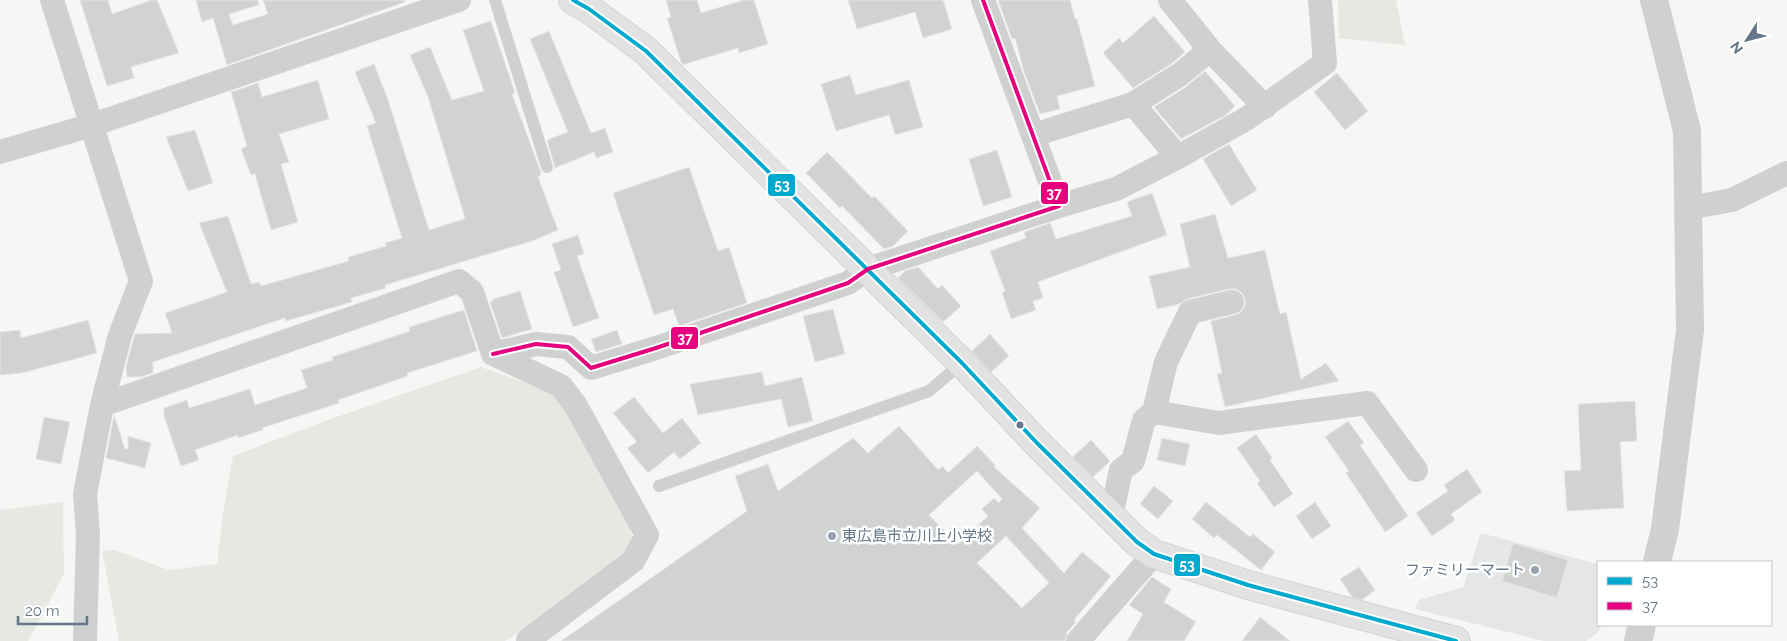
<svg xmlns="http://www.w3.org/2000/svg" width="1787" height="641" font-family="Raleway,'Noto Sans JP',sans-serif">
  <rect width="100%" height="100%" fill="#f6f6f5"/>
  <path fill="#e5e6e6" d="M1481,533L1598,564V625H1603L1597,633L1586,641H1544L1415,609L1419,600L1463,587Z"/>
  <path fill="#e6e9e3" d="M1338,0H1396L1405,45L1339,38Z
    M481,367L562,395L605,457L638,552L551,612L505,641H119L102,551L114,550L169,570L217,564L223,513L233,456L325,421Z
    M63,502L64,574L28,641H0V510Z"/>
  <path fill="#d1d2d2" stroke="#e6e6e4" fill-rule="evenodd" d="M80,0H108L112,14L152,0H157L179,53L131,67L134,78L107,86Z
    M196,0H258L259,5L229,14L233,25L268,14L263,0H405V2L227,65L213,18L202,22Z
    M666,0H697L701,13L744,0H754L768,44L739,53L738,48L682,65L667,18L671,17Z
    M848,0H943L952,29L923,38L915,12L857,29Z
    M998,0H1070L1075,19H1077L1095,86L1057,96L1060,109L1040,114L1024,72L1015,38L1012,39Z
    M1154,16L1185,52L1171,64L1133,88L1103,53L1119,38L1123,43Z
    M491,21L515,93L512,94L541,173V175L538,177L558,230L532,241L385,285L386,288L351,298L352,302L286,321L285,318L153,362V373L141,377H127L126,366L135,334L172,333L165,313L227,292L199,223L228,216L251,284L259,282L261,286L349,261L348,257L386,246L385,243L402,238L367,126L376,123L355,72L374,64L388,100L429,230L464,219L465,218L428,97L410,55L430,47L452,100L484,91L463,30Z
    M549,31L591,133L605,128L613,152L596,158L594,152L555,168L547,140L568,132L530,39Z
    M1205,71L1235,106L1226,115L1181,139L1154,107L1186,87Z
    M1337,73L1368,111L1345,130L1314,92Z
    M850,75L856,95L909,80L923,127L895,135L889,115L836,131L821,84Z
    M318,80L329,119L279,134L289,162L281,164L298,222L271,230L255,174L251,175L241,149L247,146L231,92L258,83L262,97Z
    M195,130L213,183L188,191L166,137Z
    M1229,144L1257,190L1231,206L1203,159Z
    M997,150L1012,197L983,206L969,159Z
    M827,152L872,198L874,196L908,231L893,246L884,249L842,206L840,208L806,173Z
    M689,167L718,251L729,247L747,303L679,326L673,309L654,315L613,193Z
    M1152,193L1167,235L1038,282L1043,298L1033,301L1036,310L1011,319L1002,292L1005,291L990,251L1026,238L1024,232L1050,223L1056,239L1132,216L1127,202Z
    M1215,214L1228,258L1265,250L1280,314L1286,312L1301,379L1326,363L1339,381L1225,407L1217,374L1222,373L1211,321L1235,315L1241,312L1245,305V299L1242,293L1236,289H1229L1187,299L1179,304L1157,309L1149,276L1190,267L1180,224Z
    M578,235L584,254L577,256L599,318L573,327L554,272L561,270L552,244Z
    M918,267L938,289L942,285L961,306L943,322L898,278L905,271Z
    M520,291L532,329L502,338L490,302L494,300L493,299Z
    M833,309L845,354L815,362L803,316Z
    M464,310L477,351L407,373L408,376L338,400L339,403L262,428L263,430L238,438V435L195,450L199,460L181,466L164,416V408L187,400L189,408L250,389L255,405L307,388L301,370L333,360L332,357L410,331L409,327Z
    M88,320L97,353L22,373L0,375V332L20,330L21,338Z
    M617,330L622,344L596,352L591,339Z
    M990,334L1009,356L991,372L972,351Z
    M762,372L765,386L802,377L813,421L788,427L781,399L698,415L690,384Z
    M634,397L663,433L682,418L701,443L680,459L674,452L648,473L627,448L637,442L613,413Z
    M1635,401L1637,441L1620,442L1624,508L1567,511L1564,471L1581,470L1578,404Z
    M114,415L125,449H128V436L151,443L145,468L106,458Z
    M44,417L70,422L61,464L36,459Z
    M1348,421L1364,443L1360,445L1408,516L1385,532L1346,473L1349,471L1325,437Z
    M899,426L938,470L943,466L948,473L977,446L995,465L994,467L1040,508L1022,528L1064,573L1082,552L1111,576L1074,620L1076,622L1067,632L1065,641H561L747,511L735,476L768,464L778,491L853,438L868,453ZM977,471L1002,499L999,503L994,498L982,509L988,516L958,544L929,515ZM1006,536L1049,583L1022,608L977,563Z
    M1256,434L1272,458L1270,460L1293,494L1274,507L1257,483L1260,481L1237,448Z
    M1162,438L1190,444L1185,466L1157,460Z
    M1091,440L1110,461L1093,477L1073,457Z
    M1467,469L1482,492L1451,514L1455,520L1432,536L1416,513L1448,491L1444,485Z
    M1154,486L1173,501L1158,519L1140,504Z
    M1206,502L1250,537L1253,534L1275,552L1261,570L1217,535L1214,538L1192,519Z
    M1315,502L1331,526L1312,539L1296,516Z
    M1513,543L1568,560L1557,598L1502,581Z
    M1359,567L1375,590L1362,600L1352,597L1340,579Z
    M1152,577L1171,589L1164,602L1196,622L1184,641H1127L1143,614L1129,605Z
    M1260,617L1290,641H1242Z"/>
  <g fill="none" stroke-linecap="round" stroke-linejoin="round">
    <g stroke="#d1d3d4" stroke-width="30">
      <path id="secondary" d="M573,0L589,9L646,51L962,363L1037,443L1137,542L1154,554L1248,585L1456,641"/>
    </g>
    <path stroke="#cfd1d1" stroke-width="12" d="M495,0L547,167
      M659,486L929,391L962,363"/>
    <path stroke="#cfd1d1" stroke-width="24" d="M52,0L141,281L120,335L102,405L85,494L88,534L85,641
      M1170,0L1210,50L1265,107
      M1133,104L1178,157
      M1033,135L1133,104L1179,75L1210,50
      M0,152L92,125L459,0
      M1059,206L1116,189L1178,157L1246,119L1325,63L1320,0
      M1688,208L1732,200L1787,173
      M493,354L536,344L568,347L591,368L656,348L848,283L868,269L1059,206L983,0
      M102,405L459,281L472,292L493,354L561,386L576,406L647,535L633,561L528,640V641
      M1154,412L1166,362L1190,312L1232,302
      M1109,514L1113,507L1121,470L1133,461L1144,420L1154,412L1219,423L1367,403L1416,470
      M1078,641L1154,554"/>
    <path stroke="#cfd1d1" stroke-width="28" d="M1654,0L1687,131L1690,330L1665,529L1657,562
      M1638,641L1642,625"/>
    <use href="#secondary" stroke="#e2e2e3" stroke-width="28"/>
    <g stroke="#fff" stroke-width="8">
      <path id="bus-1" d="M573,0L589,9L646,51L962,363L1037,443L1137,542L1154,554L1248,585L1456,641"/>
    </g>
    <g stroke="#fff" stroke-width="8">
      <path id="bus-2" d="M493,354L536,344L568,347L591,368L656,348L848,283L868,269L1059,206L983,0"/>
    </g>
    <use href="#bus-1" stroke="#00a9ce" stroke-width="4"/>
    <use href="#bus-2" stroke="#e5007d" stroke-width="4"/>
  </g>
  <circle fill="#647687" stroke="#fff" stroke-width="2" cx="1020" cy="425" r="4.5"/>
  <g fill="#97a3ae" stroke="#fff" stroke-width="2">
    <circle cx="832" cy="536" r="5"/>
    <circle cx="1535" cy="570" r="5"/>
  </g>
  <g text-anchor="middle" stroke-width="5" stroke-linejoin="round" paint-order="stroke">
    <g font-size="15" fill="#647687" stroke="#fff" text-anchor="start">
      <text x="842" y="541">東広島市立川上小学校</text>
      <text x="1525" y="575" text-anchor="end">ファミリーマート</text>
    </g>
  </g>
  <g stroke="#fff" stroke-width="2">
    <rect x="767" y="173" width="29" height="24" rx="5" fill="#00a9ce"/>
    <rect x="1040" y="181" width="29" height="24" rx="5" fill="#e5007d"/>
    <rect x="670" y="326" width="29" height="24" rx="5" fill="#e5007d"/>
    <rect x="1173" y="553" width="28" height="24" rx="5" fill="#00a9ce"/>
  </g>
  <g font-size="14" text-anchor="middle" font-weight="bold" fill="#fff">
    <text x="782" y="190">53</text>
    <text x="1054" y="198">37</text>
    <text x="685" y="343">37</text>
    <text x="1187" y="570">53</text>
  </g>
  <rect x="1597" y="561" width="175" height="65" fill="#ffffff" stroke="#c1c8cf"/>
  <rect x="1607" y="577" width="25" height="8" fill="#00a9ce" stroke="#c1c8cf"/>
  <text x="1642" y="586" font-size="15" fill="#647687">53</text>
  <rect x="1607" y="602" width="25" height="8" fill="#e5007d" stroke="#c1c8cf"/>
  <text x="1642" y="611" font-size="15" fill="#647687">37</text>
  <g transform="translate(1747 40) rotate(234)" stroke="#ffffff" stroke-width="4" paint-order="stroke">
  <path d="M0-4L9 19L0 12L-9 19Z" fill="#647687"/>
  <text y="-8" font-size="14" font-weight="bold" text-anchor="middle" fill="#647687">N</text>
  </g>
  <path d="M18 616v8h69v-8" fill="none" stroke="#647687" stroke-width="2.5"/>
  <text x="25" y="616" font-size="15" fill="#647687" stroke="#ffffff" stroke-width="4" paint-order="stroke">20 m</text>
</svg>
